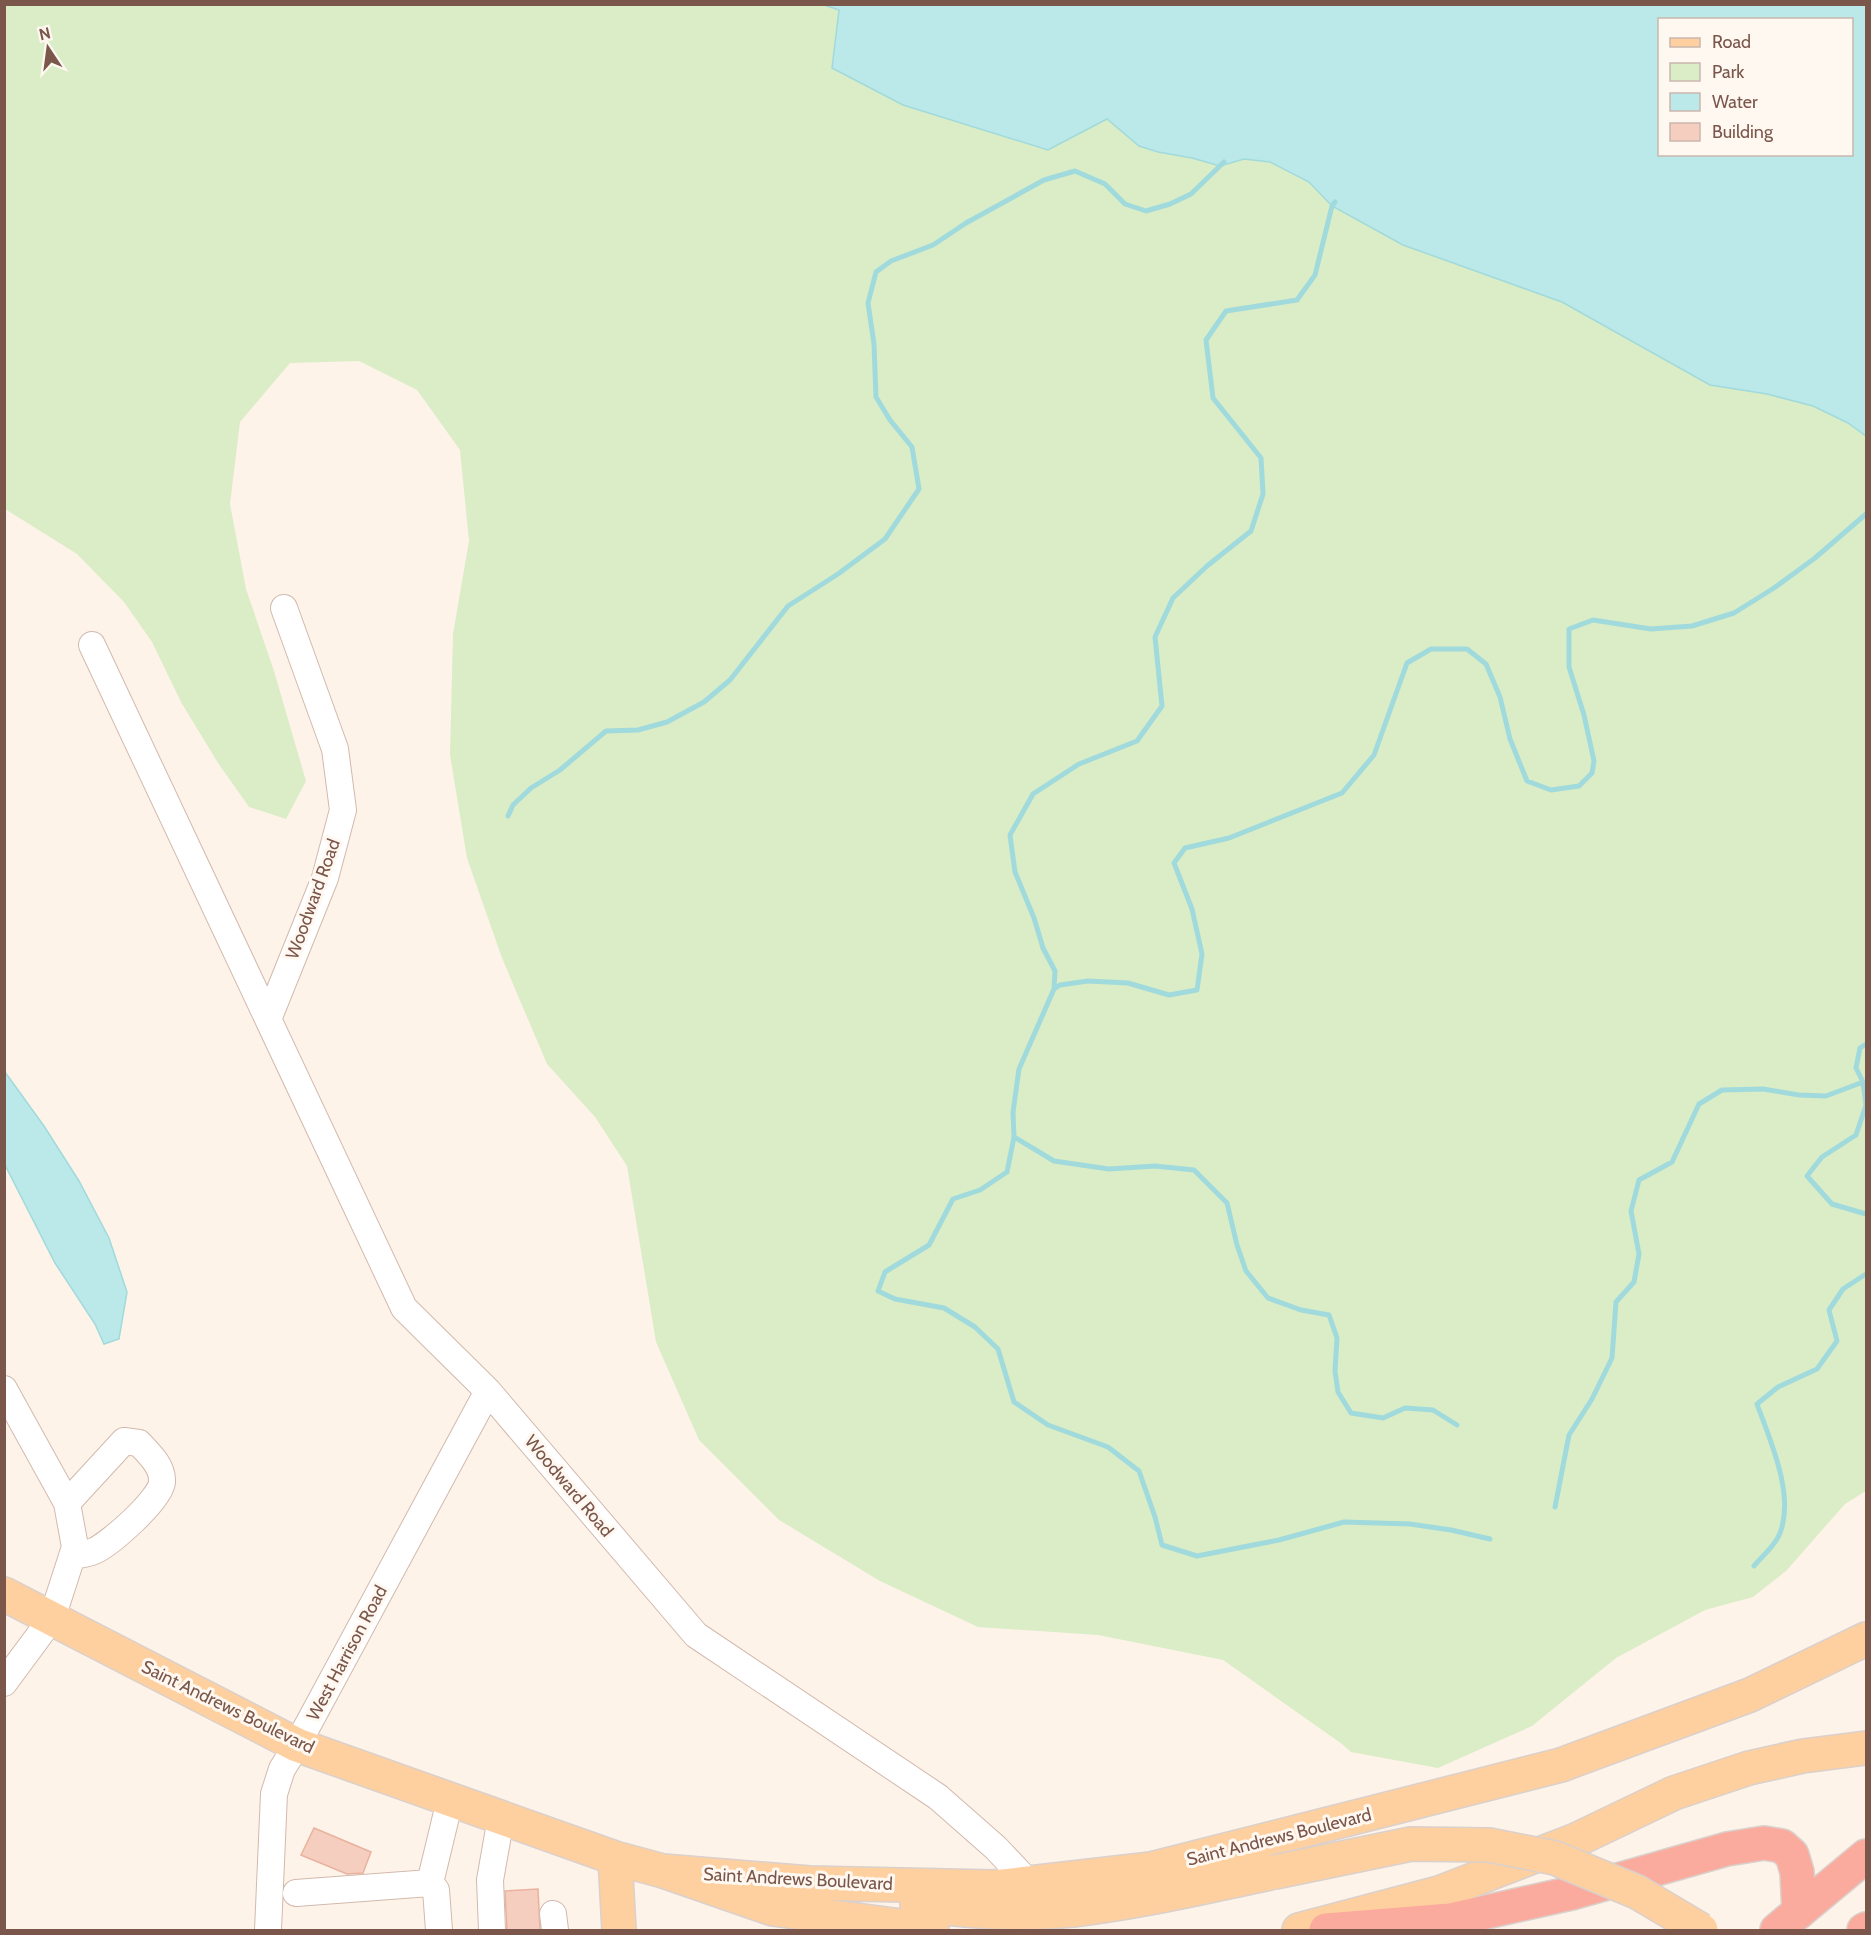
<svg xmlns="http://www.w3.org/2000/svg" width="1871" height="1935" font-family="Cabin,sans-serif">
  <rect width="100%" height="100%" fill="#fef3e9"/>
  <path fill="#daedc6" d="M4,5H824L839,10L1048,150L1107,119L1139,146L1158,152L1192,158L1219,166L1244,159L1270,162L1309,182L1320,191L1403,245L1562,302L1710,385L1767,394L1813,406L1848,423L1866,436V1491L1845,1504L1786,1571L1753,1597L1705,1610L1616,1658L1532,1726L1438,1768L1351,1752L1342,1744L1223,1660L1098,1635L978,1627L880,1581L779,1520L699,1440L656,1342L627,1166L595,1117L547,1064L502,958L467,858L450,755L453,634L469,541L460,450L417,390L359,361L290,363L240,422L230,504L246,589L274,671L306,781L286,819L249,807L218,763L181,702L152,642L124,602L77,554L5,509Z"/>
  <path fill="#bbe8e9" stroke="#a1dadc" stroke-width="1.5" fill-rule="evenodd" d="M824,5H1866V436L1848,423L1813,406L1767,394L1710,385L1562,302L1403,245L1332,206L1309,182L1270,162L1244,159L1220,166L1192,158L1158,152L1139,146L1107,119L1048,150L903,105L832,68L839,10ZM1660,20H1852V154H1660Z
    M5,1072L44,1126L79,1181L109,1238L127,1292L119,1339L104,1344L95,1324L55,1263L5,1165Z"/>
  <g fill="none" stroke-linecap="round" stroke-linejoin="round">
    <path stroke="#a1dadc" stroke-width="5" d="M1335,202L1332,206L1315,275L1297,300L1226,311L1206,340L1213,398L1261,458L1263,494L1251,531L1207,566L1173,598L1155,637L1162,706L1137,741L1079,764L1033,794L1010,835L1015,872L1034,918L1043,948L1055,971L1054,989L1019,1069L1013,1112L1014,1137L1007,1172L980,1190L953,1199L929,1245L885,1272L878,1291L895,1299L944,1308L975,1327L998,1349L1014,1402L1048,1425L1108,1447L1139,1471L1155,1517L1162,1545L1197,1556L1279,1540L1344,1522L1410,1524L1451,1530L1490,1539
      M508,816L513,805L531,788L560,770L606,731L638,730L667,722L704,702L730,680L788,606L838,574L885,539L919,489L912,447L890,420L876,397L874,344L868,303L876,272L891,261L933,245L966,223L1044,180L1075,171L1105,184L1125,204L1146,211L1170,204L1191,194L1224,162
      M1054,989L1060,985L1088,981L1128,983L1169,995L1197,990L1202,954L1192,909L1174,863L1185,848L1229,838L1342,793L1374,755L1407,663L1431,649H1467L1486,664L1500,697L1510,739L1527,781L1551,790L1579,786L1592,773L1594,761L1584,715L1569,667V629L1593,620L1651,629L1692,626L1734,613L1774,588L1815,558L1866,514
      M1866,1044L1860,1048L1856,1068L1863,1082L1866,1105L1856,1135L1822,1157L1807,1176L1832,1204L1866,1214
      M1014,1137L1054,1161L1109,1169L1155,1166L1194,1170L1227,1203L1237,1245L1246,1271L1268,1298L1301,1310L1329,1315L1337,1338L1335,1371L1338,1392L1351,1413L1383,1418L1405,1408L1433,1410L1457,1425
      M1555,1507L1569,1435L1592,1399L1612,1358L1616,1302L1634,1282L1639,1254L1631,1211L1639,1180L1672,1162L1699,1104L1722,1090L1763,1089L1799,1095L1826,1096L1863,1082
      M1754,1566C1762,1556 1776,1545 1780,1533C1795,1495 1770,1440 1757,1404L1778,1387L1817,1369L1837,1341L1829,1310L1843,1289L1866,1274"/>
  </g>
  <path fill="#f5cebf" stroke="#e9b29e" stroke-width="1.5" d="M314,1828L371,1852L363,1873L347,1874L301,1855Z
    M538,1889L540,1930H507L505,1891Z"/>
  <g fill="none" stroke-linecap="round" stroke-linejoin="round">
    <g stroke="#d2b9ad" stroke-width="28">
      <path id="minor" d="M92,645L404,1308L488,1391L696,1635L938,1797L996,1848L1029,1883
        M269,1017L325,878L343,810L335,749L284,608
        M4,1389L67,1503L75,1547L52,1618L4,1683
        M67,1503L124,1441L139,1443C149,1454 163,1466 162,1482C161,1499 110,1544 94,1551C87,1554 79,1555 72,1556
        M430,1883L450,1800
        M296,1893L430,1883L436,1890L439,1930
        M553,1914L555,1930
        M268,1930L274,1794L282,1769L297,1745L488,1391
        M492,1930L490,1880L501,1818"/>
    </g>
    <g stroke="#dad0cc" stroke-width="36">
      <path id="major" d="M4,1594L297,1745L615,1858L663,1871L773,1909L932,1930
        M615,1858L619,1930
        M663,1871L810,1883L994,1887L1151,1869L1561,1765L1750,1695L1866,1639
        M917,1904C967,1912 1023,1915 1073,1910C1141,1902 1208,1886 1275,1872
        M1299,1930L1439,1893L1576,1840L1674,1793L1749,1768L1803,1756L1866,1748"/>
    </g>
    <g stroke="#dad0cc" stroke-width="36">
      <path id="highway" d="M1326,1930L1450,1920L1572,1893L1727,1849L1764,1843L1782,1846L1792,1855L1797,1872L1799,1912
        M1777,1930L1866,1856
        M1864,1930L1866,1929"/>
    </g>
    <use href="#minor" stroke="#fff" stroke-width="26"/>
    <use href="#major" stroke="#ffd09f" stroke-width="33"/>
    <use href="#highway" stroke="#fbab9d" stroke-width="33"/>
    <g stroke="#dad0cc" stroke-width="36" stroke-linecap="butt">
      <path id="major-bridge" d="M1275,1872L1411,1844L1489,1845L1555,1858L1637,1892L1701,1930"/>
    </g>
    <use href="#major-bridge" stroke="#ffd09f" stroke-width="33"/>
  </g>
  <g text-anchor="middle" stroke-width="6" stroke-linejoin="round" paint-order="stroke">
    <g font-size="18" fill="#7b564a" stroke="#fff8f1">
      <text transform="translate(313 899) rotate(-70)" y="6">Woodward Road</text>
      <text transform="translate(569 1486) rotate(50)" y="6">Woodward Road</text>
      <text transform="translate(347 1653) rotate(-62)" y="6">West Harrison Road</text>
      <text transform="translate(228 1707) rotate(26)" y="6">Saint Andrews Boulevard</text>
      <text transform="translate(1279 1837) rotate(-14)" y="6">Saint Andrews Boulevard</text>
      <text transform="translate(798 1879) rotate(3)" y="6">Saint Andrews Boulevard</text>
    </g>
  </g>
  <rect width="1871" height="1935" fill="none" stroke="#7b564a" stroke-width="12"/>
  <rect x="1658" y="18" width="195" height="138" fill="#fff8f1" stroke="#cab7ae" stroke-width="1.5"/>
  <rect x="1670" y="38" width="30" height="9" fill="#ffd09f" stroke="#cab7ae" stroke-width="1.5"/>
  <text x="1712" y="48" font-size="18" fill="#7b564a">Road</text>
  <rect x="1670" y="63" width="30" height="18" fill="#daedc6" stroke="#cab7ae" stroke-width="1.5"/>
  <text x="1712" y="78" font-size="18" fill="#7b564a">Park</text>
  <rect x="1670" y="93" width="30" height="18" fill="#bbe8e9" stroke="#cab7ae" stroke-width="1.5"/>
  <text x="1712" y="108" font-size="18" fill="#7b564a">Water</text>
  <rect x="1670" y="123" width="30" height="18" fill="#f5cebf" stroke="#cab7ae" stroke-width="1.5"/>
  <text x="1712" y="138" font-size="18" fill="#7b564a">Building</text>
  <g transform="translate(48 48) rotate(347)" stroke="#fff8f1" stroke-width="4.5" paint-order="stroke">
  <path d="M0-4.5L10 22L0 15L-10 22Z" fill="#7b564a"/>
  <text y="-9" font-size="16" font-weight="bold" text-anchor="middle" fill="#7b564a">N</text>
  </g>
</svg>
